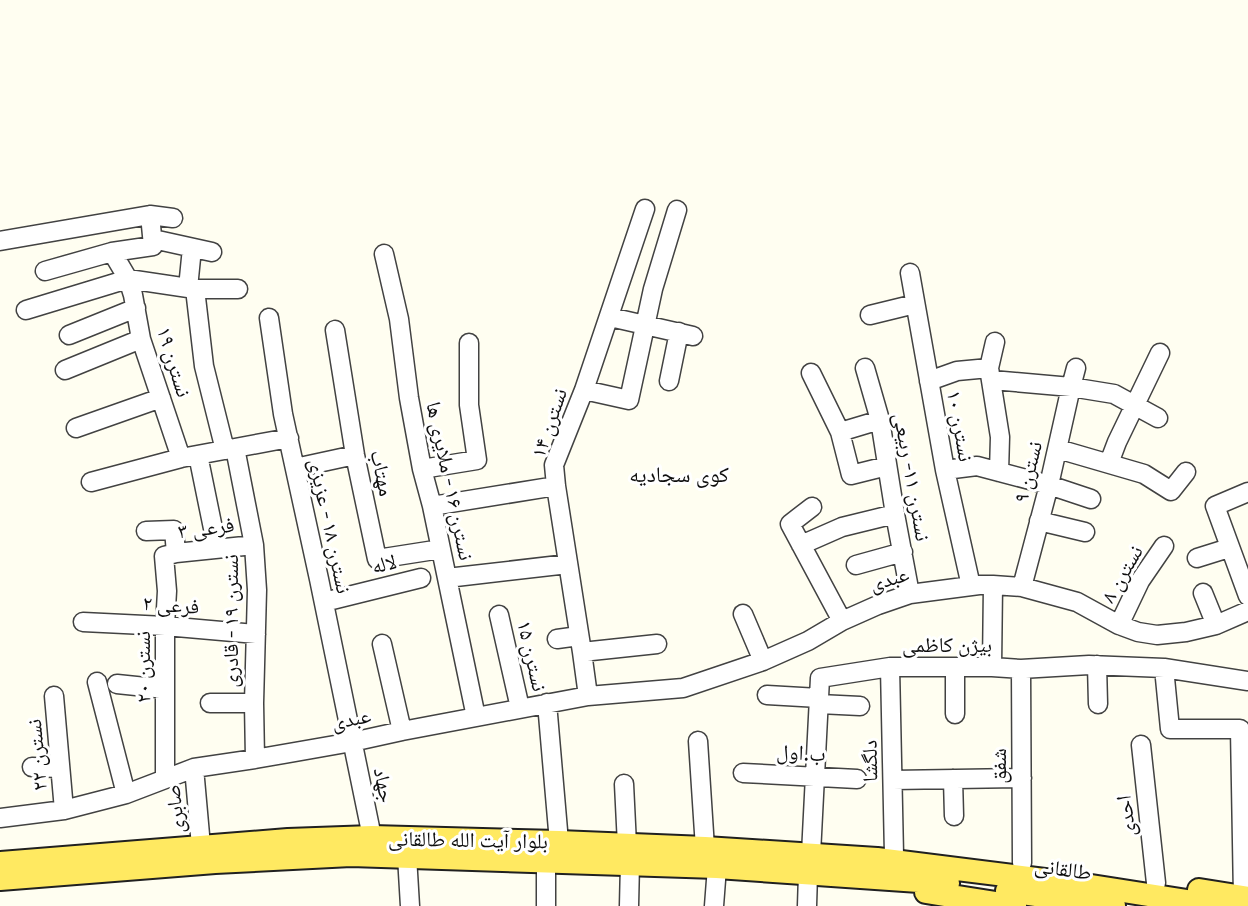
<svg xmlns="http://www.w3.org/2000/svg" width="1248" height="906" font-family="'PT Serif','Noto Naskh Arabic',serif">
  <rect width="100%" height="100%" fill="#fffef1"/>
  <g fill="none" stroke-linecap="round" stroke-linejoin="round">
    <g stroke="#424242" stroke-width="21">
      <path id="minor" d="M153,239L212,252
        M0,241L150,215L173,218
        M112,252L128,279L133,295L141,339L181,458
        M384,254L399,319L409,398L422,469L432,506L476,717
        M45,271L112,252L153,246L150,215
        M910,273L945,470L971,586
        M188,288L192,248
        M195,289L204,366L225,450
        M26,310L128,279L195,289H238
        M870,315L915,304
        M610,317L693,336
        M269,318L283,414L319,579L372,837
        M335,330L355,455L377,559L441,549
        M69,335L136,308
        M995,342L989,368L1000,437L999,472
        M865,368L880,420L895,514L910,594
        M65,370L141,339
        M811,373L840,432L851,475L887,466
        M992,380L1071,387L1114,394L1158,418
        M669,381L679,332
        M929,381L957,371L989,368
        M584,390L629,400L653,289L677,210
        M76,428L161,398
        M840,432L880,420
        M235,448L254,545L257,590L254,703L255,759
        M1058,449L1144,474L1171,491L1186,472
        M198,455L217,548
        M1109,463L1117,442L1160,353
        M295,468L355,455
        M422,469L477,460L469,405V343
        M945,470L977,466L1049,485L1091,499
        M91,482L181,458L289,438
        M1248,492L1215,506L1248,596
        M432,506L556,486
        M812,507L790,524L842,621
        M1039,521L1085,532
        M146,531L174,530L176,553
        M801,545L842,527L895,514
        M1197,558L1229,548
        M856,565L903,552
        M447,578L568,564
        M1022,587L1049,485L1071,387L1076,368
        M1203,593L1216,625
        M324,602L421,578
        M743,614L763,661
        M499,615L520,708
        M83,622L165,626L256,634
        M1119,625L1140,581L1164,546
        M557,639L579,636
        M382,644L402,731
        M582,652L657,644
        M1097,665L1098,704
        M890,667L894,855
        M992,667L993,585
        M1164,668L1170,729H1240L1243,897
        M1021,669L1022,863
        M97,682L126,794
        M117,684L165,689
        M767,695L819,698
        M54,696L64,810
        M588,696L582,652L556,486L554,465L584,390L645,209
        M210,703H254
        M547,703L559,842
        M819,704L860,706
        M955,714V668
        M698,741L705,848
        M1141,745L1156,883
        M32,767L60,768
        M194,768L201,846
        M743,773L857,779
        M165,778V626L167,591L164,556L176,553L254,545
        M953,779L954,816
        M893,780L1022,778
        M624,784L627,845
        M0,818L64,810L126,794L194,768L255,759L352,742L402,731L588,696L683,688L763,661L808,641L842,621L878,605L910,594L979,585H993L1022,587L1077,602L1119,625L1138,632L1157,635L1186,632L1216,625L1248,611
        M811,854L820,678L890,667H992L1021,669L1089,665L1164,668L1248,681
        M407,856L410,906
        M546,906V861
        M629,906L630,863
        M714,906L717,867
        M807,906L808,874"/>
    </g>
    <g stroke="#202020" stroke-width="26">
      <path id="major" d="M0,863L288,840L372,837L559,842L705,848L877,859L1085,885L1219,906
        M0,879L215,862L351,855L717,867L948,883
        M1199,890L1248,898
        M1007,891L1114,906
        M926,892L1015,906"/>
    </g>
    <use href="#minor" stroke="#fff" stroke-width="18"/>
    <use href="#major" stroke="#ffe961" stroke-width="22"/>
  </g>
  <g text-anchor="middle" stroke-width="6" stroke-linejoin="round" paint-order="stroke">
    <g font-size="21" fill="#0f0f0f" stroke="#fff">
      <text transform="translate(174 362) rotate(73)" y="7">نسترن ۱۹</text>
      <text transform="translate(549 423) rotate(-71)" y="7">نسترن ۱۴</text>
      <text transform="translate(960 426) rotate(80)" y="7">نسترن ۱۰</text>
      <text transform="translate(1028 472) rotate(-76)" y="7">نسترن ۹</text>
      <text transform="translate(382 473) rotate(78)" y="7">مهتاب</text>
      <text transform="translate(912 477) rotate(80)" y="7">نسترن ۱۱- ربیعی</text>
      <text transform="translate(450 481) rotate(78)" y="7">نسترن ۱۶ - ملایری ها</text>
      <text transform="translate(330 526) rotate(78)" y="7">نسترن ۱۸ - عزیزی</text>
      <text transform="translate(206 528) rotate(-7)" y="7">فرعی ۳</text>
      <text transform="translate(384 564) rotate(-14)" y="7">لاله</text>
      <text transform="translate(1122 574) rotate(-60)" y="7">نسترن ۸</text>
      <text transform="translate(889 579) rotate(-17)" y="7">عبدی</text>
      <text transform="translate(171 605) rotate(4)" y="7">فرعی ۲</text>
      <text transform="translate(231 621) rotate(-90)" y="7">نسترن ۱۹ - قادری</text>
      <text x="947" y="652">بیژن کاظمی</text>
      <text transform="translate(532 656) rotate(77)" y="7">نسترن ۱۵</text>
      <text transform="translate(143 667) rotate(-90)" y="7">نسترن ۲۰</text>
      <text transform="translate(351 719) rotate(-12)" y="7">عبدی</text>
      <text transform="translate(801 753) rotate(3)" y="7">ب.اول</text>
      <text transform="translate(37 755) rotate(-95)" y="7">نسترن ۲۲</text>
      <text transform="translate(870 761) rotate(-91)" y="7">دلگشا</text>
      <text transform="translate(999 766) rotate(-90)" y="7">شفق</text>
      <text transform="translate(384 785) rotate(78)" y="7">جهاد</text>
      <text transform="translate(175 809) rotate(-96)" y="7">صابری</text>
      <text transform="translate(1126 816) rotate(-97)" y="7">احدی</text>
      <text transform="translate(468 840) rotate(1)" y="7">بلوار آیت الله طالقانی</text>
      <text transform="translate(1063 869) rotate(8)" y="7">طالقانی</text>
    </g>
    <g font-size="22" fill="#0f0f0f" stroke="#fff">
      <text x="679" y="482">کوی سجادیه</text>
    </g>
  </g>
</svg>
